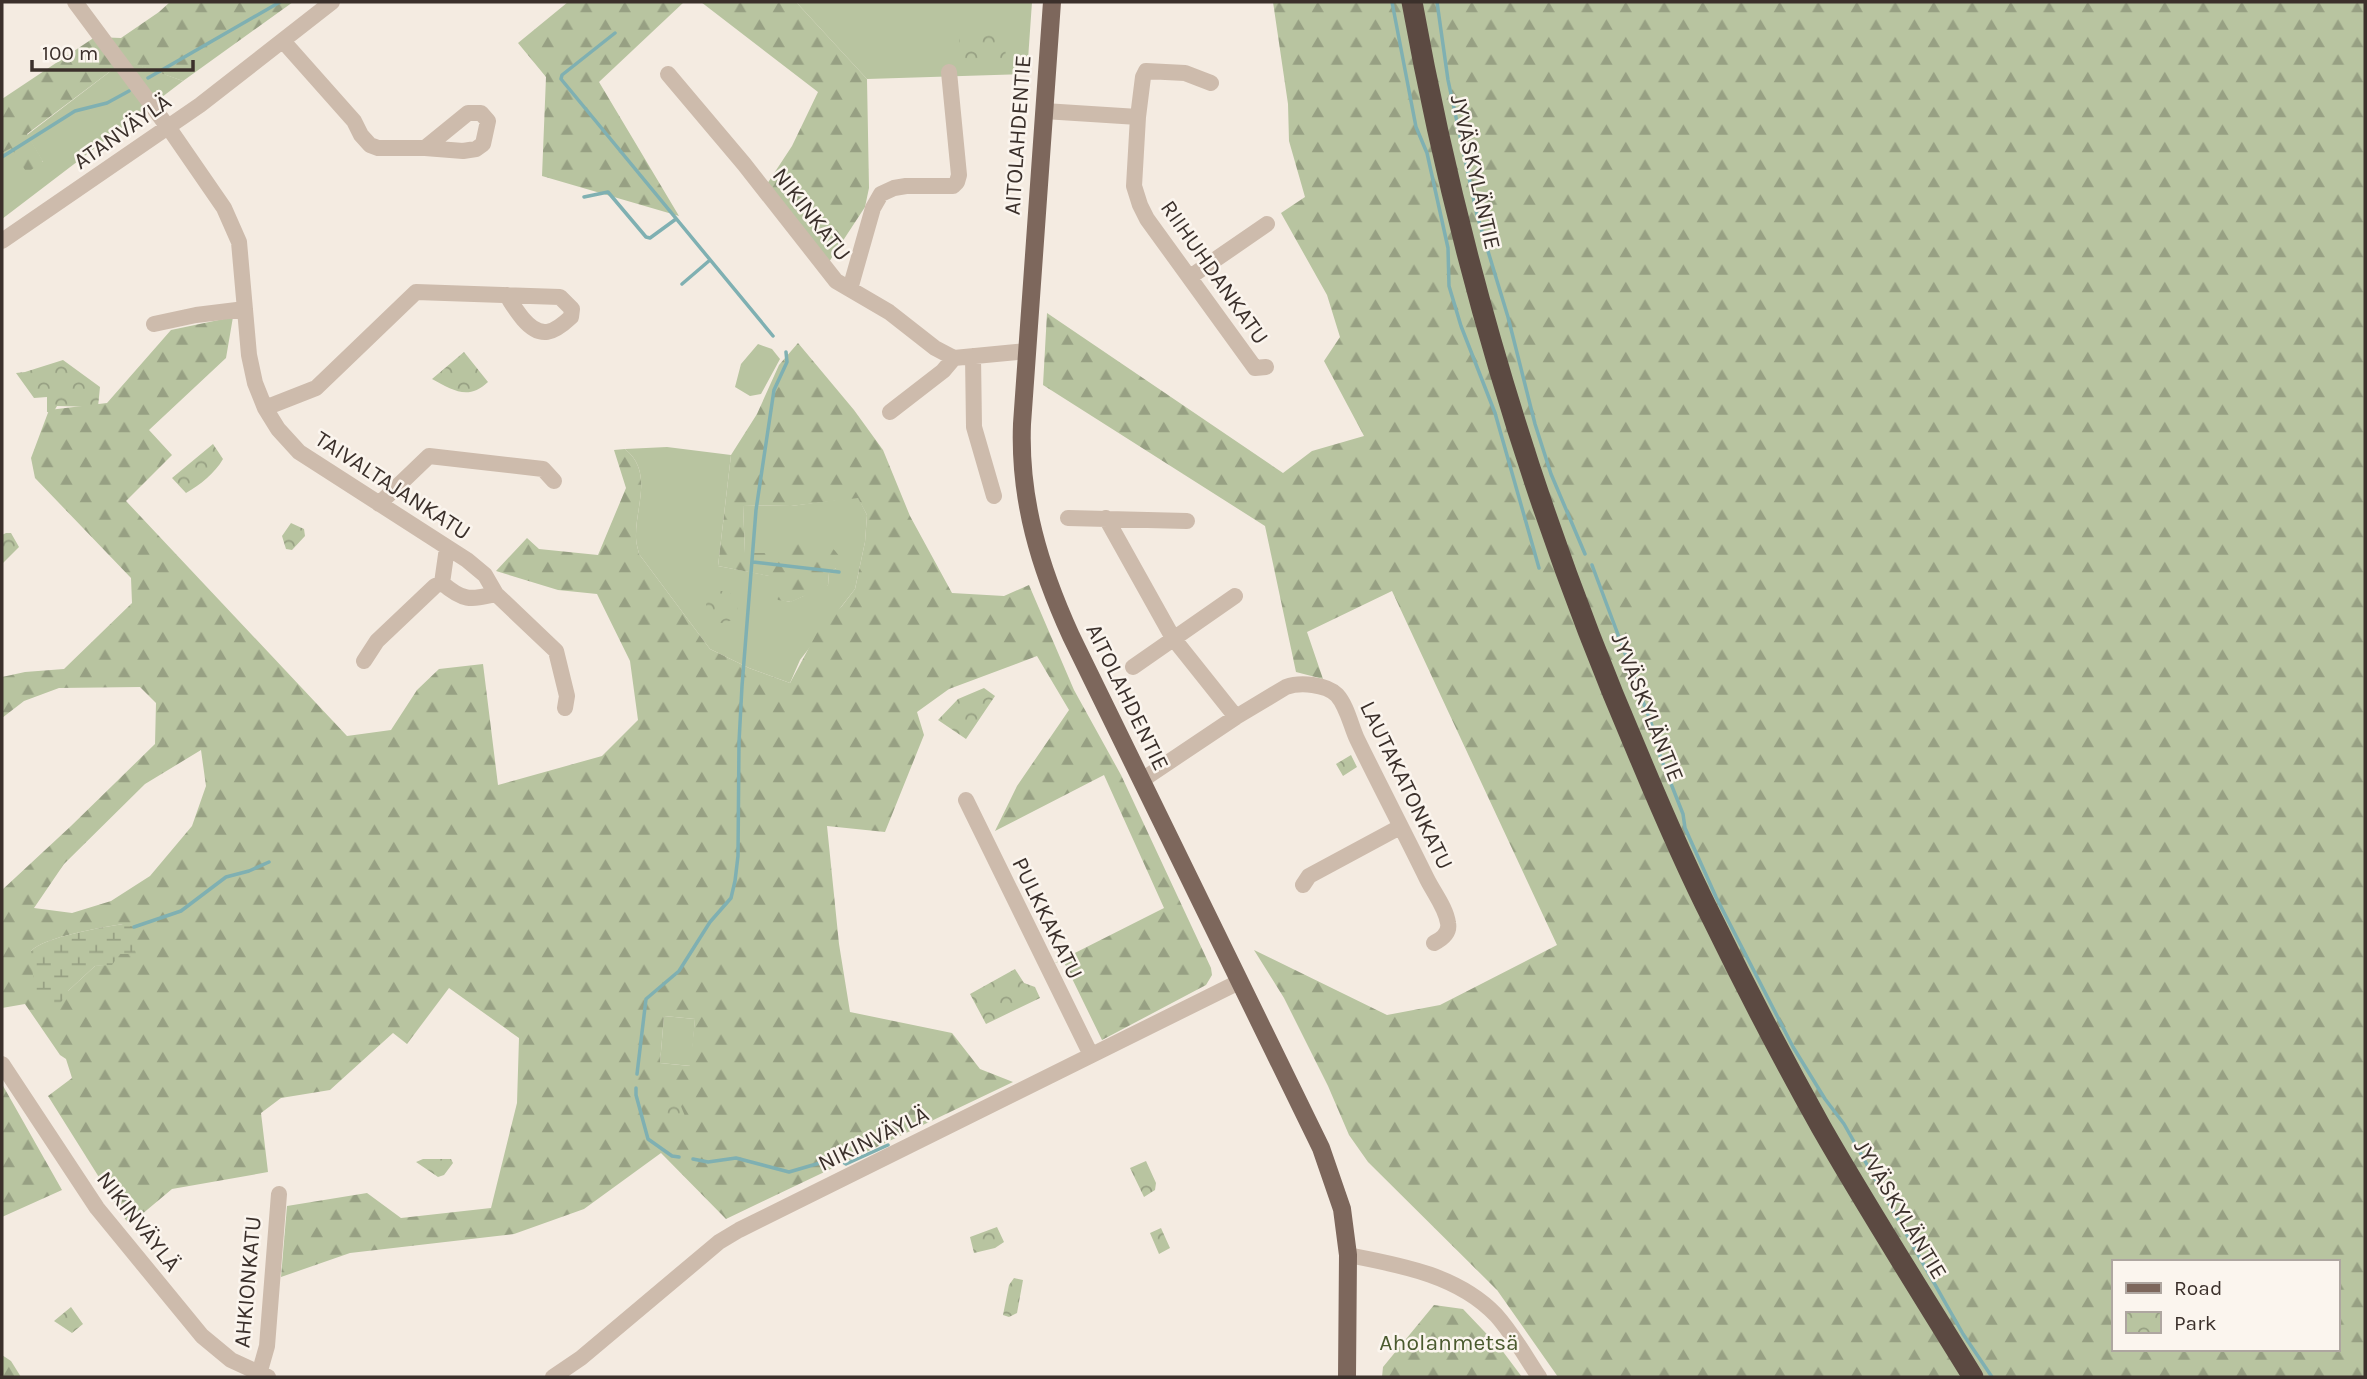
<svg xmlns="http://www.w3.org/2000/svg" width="2367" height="1379" font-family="Karla,sans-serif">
  <defs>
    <pattern id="forest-firs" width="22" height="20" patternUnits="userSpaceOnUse" patternTransform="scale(1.75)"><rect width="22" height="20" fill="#b8c4a0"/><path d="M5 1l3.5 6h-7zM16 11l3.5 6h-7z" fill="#97a083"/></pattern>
    <pattern id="wetland-marsh" width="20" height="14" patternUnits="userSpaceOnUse" patternTransform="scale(1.75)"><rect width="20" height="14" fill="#b8c4a0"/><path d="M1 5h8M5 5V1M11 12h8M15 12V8" fill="none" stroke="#97a083"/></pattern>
    <pattern id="park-crowns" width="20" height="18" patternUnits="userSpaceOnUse" patternTransform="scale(1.75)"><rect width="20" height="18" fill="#b8c4a0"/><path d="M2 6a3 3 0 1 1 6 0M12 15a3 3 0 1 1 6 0" fill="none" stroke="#97a083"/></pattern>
  </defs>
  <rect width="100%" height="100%" fill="#f4ebe1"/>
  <path fill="#b8c4a0" d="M796,2H1032L1027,74L867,79Z
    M128,61L183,81L2,219V153L11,147L43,162L27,135L112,70Z
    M758,344L772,349L780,359L761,394L750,396L735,387L741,364Z
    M667,447L731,455L718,566L770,576L778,599L790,602L828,585L829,573L836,568L788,553L745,554L743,505L791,506L858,497L867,515L865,542L855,589L800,660L790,683L749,668L710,649L639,554C638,549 636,543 636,538C635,507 654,472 625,449Z
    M664,1016L695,1019L691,1066L660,1063Z"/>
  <path fill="url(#forest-firs)" fill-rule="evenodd" d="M170,2H293L183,81L129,62L112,70L27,134L43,161L27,173L11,148L2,153V99L95,37L121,38L159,12Z
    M568,2H684L599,82L679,216L542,176L546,77L518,43Z
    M701,2H796L867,79L869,188L865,207L829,262L767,184L792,146L818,92Z
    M1273,2H2365V1377H1558L1497,1290L1368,1162L1349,1135L1328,1086L1284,998L1254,950L1387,1015L1440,1005L1557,945L1392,591L1307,632L1323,679L1296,672L1265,526L1043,385L1047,313L1283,473L1312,451L1364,436L1324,361L1340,337L1327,295L1281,213L1305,197L1289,141L1288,104ZM2113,1262H2337V1349H2113Z
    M233,317L226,358L149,430L172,455L126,501L347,736L391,730L417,690L439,669L483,664L498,785L602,756L638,720L630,661L597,594L558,590L496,571L527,538L539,549L598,555L626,488L614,450L625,449C654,472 635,507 636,538C636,543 638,549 639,554L710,649L749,668L790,683L818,631L842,606L855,589L865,542L867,515L858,498L791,506L743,505L745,553H788L795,544C817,542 828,538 841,559L836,568L829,573L828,585L819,595L804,596L791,602L778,600L771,589L769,576L718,566L731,455L757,414L779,365L798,343L854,410L883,450L910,516L952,593L1004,596L1029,585L1074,690L1121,775L1211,968L1212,975L1206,985L1102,1040L1063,960L1053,964L1164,908L1104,775L995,831L1017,786L1069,710L1037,656L949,689L917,712L924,735L885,832L827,826L839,944L850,1012L952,1033L980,1069L1013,1082L726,1219L661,1153L584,1209L514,1234L350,1253L281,1277L287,1206L367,1193L401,1218L491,1208L517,1103L519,1038L449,988L407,1044L393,1033L330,1090L281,1098L261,1113L268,1172L172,1189L129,1225L48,1096L72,1078L66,1059L60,1055L25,1004L2,1008V890L71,826L155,744L156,703L140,687L59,688L24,701L2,718V677L25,672L64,669L132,603L131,578L35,478L31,458L49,410L107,403L171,330ZM201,750L206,786L192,826L150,876L111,901L72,913L34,908L64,864L145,784ZM123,924L112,964L95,966L68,991L31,951C44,937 103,927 123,924ZM664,1016L695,1019L690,1066L660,1063Z
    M2,1084L62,1190L2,1217Z
    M1434,1305L1463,1309L1501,1349L1522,1377H1382L1383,1367Z
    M2,1355L11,1361L21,1377H2Z"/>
  <path fill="url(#wetland-marsh)" d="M123,924L134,927L132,939L136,954H120L112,965L95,966L68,991L57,1009L34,988L31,951C44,937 103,927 123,924Z"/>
  <path fill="url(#park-crowns)" d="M1003,34L1007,63L962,67L959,38Z
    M464,352L488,382C468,401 453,390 432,379Z
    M63,360L100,387L98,407L57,406L53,413L47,412V397L34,398L16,373L25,372Z
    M213,444L223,459C215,473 200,485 186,493L172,478Z
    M291,523L304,529L305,536L292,550L286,549L282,536Z
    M6,533H11L19,547L2,564V535Z
    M706 607a16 16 0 1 1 32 0a16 16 0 1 1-32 0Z
    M984,688L995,696L966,739L938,720L958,699Z
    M1351,755L1357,767L1343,776L1336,764Z
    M1015,969L1024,983L1035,987L1040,998L986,1024L970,994Z
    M678,1099L687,1121L677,1132L656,1115V1100Z
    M423,1159H451L453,1163L444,1175L438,1177L416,1162Z
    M1146,1161L1156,1183L1155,1190L1144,1197L1130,1168Z
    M997,1227L1004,1242L995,1248L974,1253L970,1237Z
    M1161,1228L1170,1248L1159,1254L1150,1233Z
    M1014,1278L1023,1280L1017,1313L1009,1317L1003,1315L1009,1285Z
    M71,1307L83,1324L72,1333L54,1321Z"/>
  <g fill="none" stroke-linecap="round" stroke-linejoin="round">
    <path stroke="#7fb0b2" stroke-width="3.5" d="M1392,2L1416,127L1427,153L1448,248L1449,286L1461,326L1495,413L1539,568
      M1437,2L1448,80L1477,215L1508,317L1535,424L1551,474L1585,554
      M615,33L562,75L561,79L773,336
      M148,78L280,2
      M2,157L75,111L107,103L129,91
      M584,197L608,192L646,237L650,238L676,219
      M682,284L710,260
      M753,562L839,572
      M1592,565L1657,739L1660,756L1683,814L1685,828L1716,897L1793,1047L1825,1099L1844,1124L1963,1334L1992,1377
      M134,927L181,911L226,877L249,871L269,862
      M637,1074L646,999L679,971L710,922L731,898L735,881L738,856L739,742L742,686L756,510L774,390L787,362L786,352
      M636,1088V1095L648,1139L672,1156L679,1157
      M693,1159L708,1162L736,1158L789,1172L837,1158L846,1164L888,1145"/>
    <path stroke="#cdbbac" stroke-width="16" d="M75,2L173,134L224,208L239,242L249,355L255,383L265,408L278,429L299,452L467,560L485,575L496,594L556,651L567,696L565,708
      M283,41L354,121L361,135L370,145L378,148H425L463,151L476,149L483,144L488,121L481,113H468L425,148
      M668,74L744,164L836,281L889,312L935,348L954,358L1027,351
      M1044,111L1138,117L1134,186L1140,205L1147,219L1255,368L1266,367
      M1138,117L1143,77L1146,71L1185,73L1211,83
      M2,241L200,105L332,2
      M1190,277L1267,224
      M850,289L873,208L881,194L894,188L906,186H953L957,182L959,175L949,72
      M154,324L196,315L245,309
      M973,356L974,427L994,496
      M265,408L316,388L416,292L560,297L572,309L571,317C554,333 541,340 523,319C517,311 511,304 507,295
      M890,412L943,371L954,358
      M379,504L429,456L543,469L554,481
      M1068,518L1187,521
      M1106,518L1173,638L1236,717
      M442,583L447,548
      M364,661L377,641L435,586L442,583C463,601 469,600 496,594
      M1133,667L1235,596
      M1142,780L1236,717L1286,687C1300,682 1326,684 1337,695C1347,706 1351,726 1357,739C1380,786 1404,832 1427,879C1434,893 1446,908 1448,923C1450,933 1442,939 1434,943
      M966,800L1091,1055
      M1303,885L1309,876L1400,827
      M2,1064L97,1208L202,1336L231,1360L268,1377
      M1348,1255C1400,1265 1458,1275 1496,1315C1513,1334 1525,1356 1539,1377
      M259,1374L267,1346L279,1194
      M553,1377L581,1358L719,1242L739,1230L1239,982"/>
    <path stroke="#7d675c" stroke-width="18" d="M1052,2L1022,424C1019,500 1040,568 1071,636L1321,1148L1342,1209L1348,1255L1347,1377"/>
    <path stroke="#5c4a42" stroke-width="21" d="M1412,2C1459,261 1535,514 1639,756C1662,811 1686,867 1713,920C1747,990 1783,1059 1821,1127C1869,1211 1922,1294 1973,1377"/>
  </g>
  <g text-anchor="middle" stroke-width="5" stroke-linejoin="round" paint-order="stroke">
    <g font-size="23" fill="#3b302b" stroke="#fbf5ee">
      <text transform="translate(122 131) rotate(-35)" y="8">ATANVÄYLÄ</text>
      <text transform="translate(1017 135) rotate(-86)" y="8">AITOLAHDENTIE</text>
      <text transform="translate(1476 172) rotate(77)" y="8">JYVÄSKYLÄNTIE</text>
      <text transform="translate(812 214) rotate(52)" y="8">NIKINKATU</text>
      <text transform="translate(1215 272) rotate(55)" y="8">RIIHUHDANKATU</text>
      <text transform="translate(393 485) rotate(33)" y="8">TAIVALTAJANKATU</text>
      <text transform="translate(1128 697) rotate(64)" y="8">AITOLAHDENTIE</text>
      <text transform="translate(1648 707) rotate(68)" y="8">JYVÄSKYLÄNTIE</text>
      <text transform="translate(1407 785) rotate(64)" y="8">LAUTAKATONKATU</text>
      <text transform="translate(1048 918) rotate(64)" y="8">PULKKAKATU</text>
      <text transform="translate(873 1138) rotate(-26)" y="8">NIKINVÄYLÄ</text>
      <text transform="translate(1901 1209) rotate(59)" y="8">JYVÄSKYLÄNTIE</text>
      <text transform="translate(139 1221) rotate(52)" y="8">NIKINVÄYLÄ</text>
      <text transform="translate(247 1282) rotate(-85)" y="8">AHKIONKATU</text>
    </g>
    <g font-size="23" fill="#4a5a2e" stroke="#fbf5ee">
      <text x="1449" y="1350">Aholanmetsä</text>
    </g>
  </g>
  <rect width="2367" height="1379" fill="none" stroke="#3b302b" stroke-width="7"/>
  <rect x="2112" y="1260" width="228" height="91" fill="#fbf5ee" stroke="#aea6a0" stroke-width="2"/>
  <rect x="2126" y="1283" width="35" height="10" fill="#7d675c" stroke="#aea6a0" stroke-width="2"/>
  <text x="2174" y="1295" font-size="21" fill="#3b302b">Road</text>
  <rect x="2126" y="1312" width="35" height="21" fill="url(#park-crowns)" stroke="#aea6a0" stroke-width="2"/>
  <text x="2174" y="1330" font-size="21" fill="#3b302b">Park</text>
  <path d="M32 60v10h161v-10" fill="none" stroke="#3b302b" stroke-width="3.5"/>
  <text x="42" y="60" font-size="21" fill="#3b302b" stroke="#fbf5ee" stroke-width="5" paint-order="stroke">100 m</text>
</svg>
